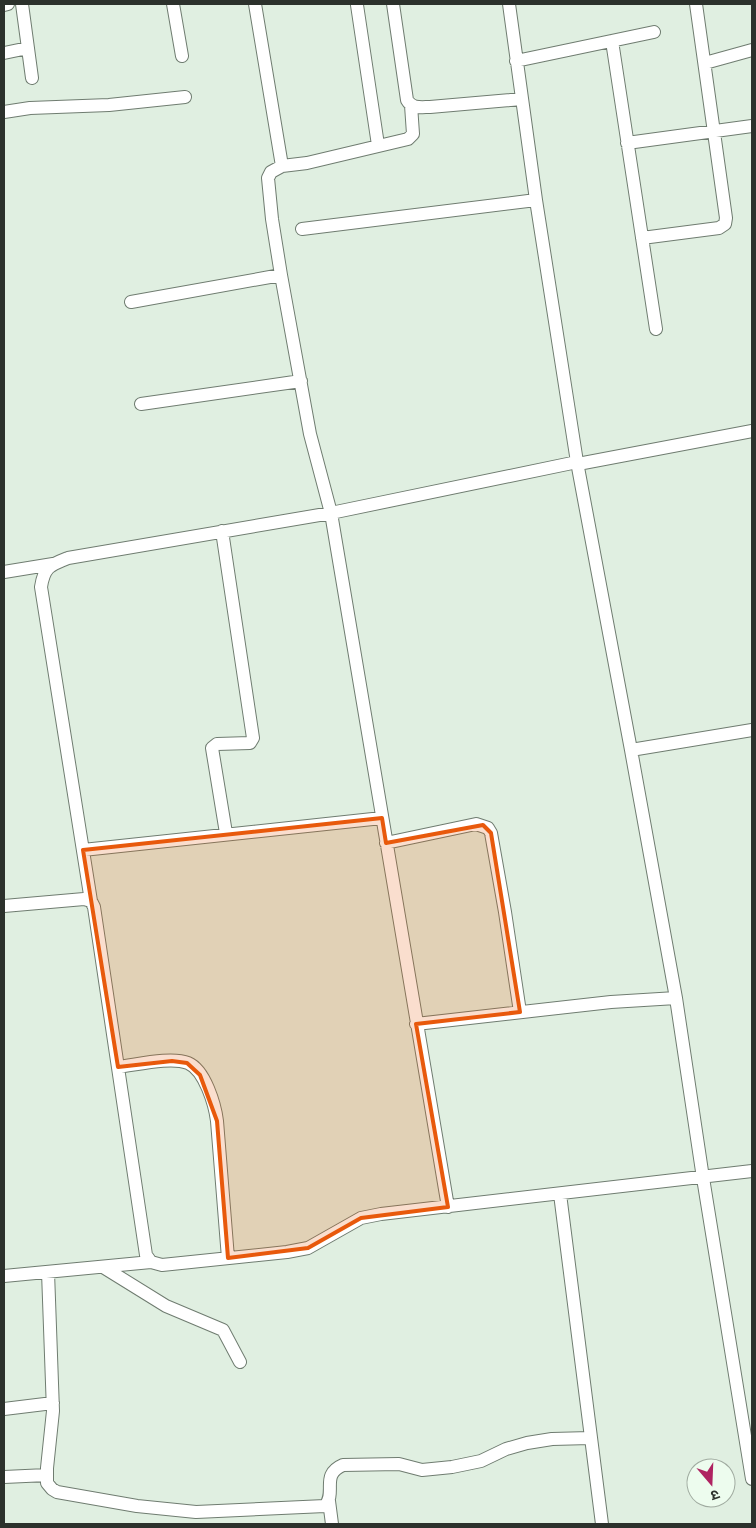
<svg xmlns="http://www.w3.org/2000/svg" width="756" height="1528" font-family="Barlow,'Noto Sans Devanagari',sans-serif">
  <rect width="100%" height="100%" fill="#e0efe1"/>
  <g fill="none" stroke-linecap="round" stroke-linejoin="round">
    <g stroke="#6f7c70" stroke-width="14">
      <path id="minor" d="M22,4L32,78
        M173,4L182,56
        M255,4L282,166
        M393,4L407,100C412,109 421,107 430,107L522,99
        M509,4L536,200L577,462L631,750
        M4,5L8,4
        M357,5L378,145
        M612,41L656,329
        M4,53L28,48
        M516,61L654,32
        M705,63L752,50
        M411,105L413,134L408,139L307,163L282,166L271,172L268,178L272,219L281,275L310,434L331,513L448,1207
        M4,112L30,108L109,105L185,97
        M627,143L752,126
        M302,229L536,200
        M642,238L719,228L725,224L726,218L696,4
        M131,302L281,275
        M141,404L301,381
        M578,464L752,431
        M222,531L253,738L250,743L217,744L212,748L226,833
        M4,572L53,564
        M752,730L631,750L676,998L703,1178L752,1479
        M386,843L476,824L488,828L491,833L505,912L520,1012
        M83,850L382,818
        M91,901L41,587C44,567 50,565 68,558L331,513L577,462
        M4,906L84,899L91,901L94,907L146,1255L151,1262L162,1265L287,1252L308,1248L361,1218L381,1214L752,1171
        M416,1024L611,1002L676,998
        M118,1067C136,1065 171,1056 188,1063C205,1070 215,1105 217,1121L228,1258
        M560,1194L602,1524
        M103,1267L166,1306L223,1330L240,1362
        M48,1272L53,1411L47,1468V1483L52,1489L57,1492L137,1506L196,1512L325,1506C337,1492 320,1475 343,1465L399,1464L422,1470L452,1467L481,1461L506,1449L527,1443L552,1439L590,1438
        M4,1276L151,1262
        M4,1409L53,1403
        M4,1477L47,1475
        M329,1501L332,1524"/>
    </g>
    <use href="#minor" stroke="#fff" stroke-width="12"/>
  </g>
  <path fill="#e8590c" fill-opacity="0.2" stroke="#e8590c" stroke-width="4" stroke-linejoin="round" d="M382,818L386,843L483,825L491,833L520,1012L416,1024L448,1207L361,1218L308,1248L228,1258L217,1121L200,1075L187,1063L172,1061L118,1067L83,850Z"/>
  <rect width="756" height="1528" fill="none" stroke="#2c312c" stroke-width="10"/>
  <g transform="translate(711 1483) rotate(161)"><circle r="24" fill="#edfcee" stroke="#a0aba0"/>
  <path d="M0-4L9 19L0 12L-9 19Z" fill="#af2361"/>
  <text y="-8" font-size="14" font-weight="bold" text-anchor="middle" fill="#2c312c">उ</text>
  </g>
</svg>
